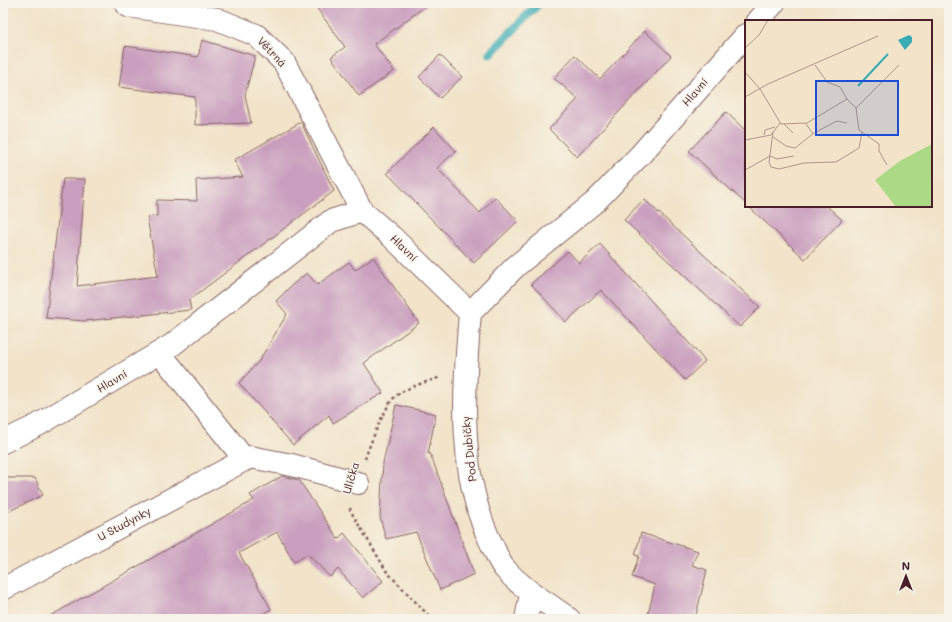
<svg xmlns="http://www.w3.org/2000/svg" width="952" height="622" font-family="Mali,sans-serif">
  <rect width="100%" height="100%" fill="#f7f3e8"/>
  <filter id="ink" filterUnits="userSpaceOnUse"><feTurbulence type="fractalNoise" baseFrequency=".025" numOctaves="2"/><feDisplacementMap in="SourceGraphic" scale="8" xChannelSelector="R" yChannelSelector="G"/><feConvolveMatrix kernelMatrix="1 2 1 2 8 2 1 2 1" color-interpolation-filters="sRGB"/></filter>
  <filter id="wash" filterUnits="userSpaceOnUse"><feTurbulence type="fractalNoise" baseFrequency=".012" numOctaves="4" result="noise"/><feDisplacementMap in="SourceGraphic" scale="16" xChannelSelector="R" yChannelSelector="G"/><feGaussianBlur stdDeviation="0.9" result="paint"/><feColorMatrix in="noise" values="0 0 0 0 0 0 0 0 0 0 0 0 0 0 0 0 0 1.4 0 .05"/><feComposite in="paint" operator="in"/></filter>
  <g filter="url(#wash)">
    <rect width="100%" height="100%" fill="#f2e3c9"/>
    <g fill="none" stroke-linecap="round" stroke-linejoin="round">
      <path stroke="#39abb4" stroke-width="9" d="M490,54L539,3"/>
    </g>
    <g id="blocks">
      <path fill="#c99ebe" d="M313,3H430L374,44L394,71L359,96L331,57L345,47Z
        M645,31L671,56L577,157L549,129L578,99L554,78L575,55L600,79Z
        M202,40L255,56L245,95L251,123L195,125V97L119,87L125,46L198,57Z
        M440,55L462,77L440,98L419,77Z
        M726,112L746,131V204L689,151Z
        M301,122L334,191L189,300L191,310L84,321L46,318L63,179H85L77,286L158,276L148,223V217L157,216V200L197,201L196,180L243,177L234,160Z
        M434,127L456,151L437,168L480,213L495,197L518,221L474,263L387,173Z
        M644,199L760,307L740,327L624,220Z
        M748,206H827L842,220L805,259Z
        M600,244L705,361L685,380L601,290L566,322L531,284L568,251L579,263Z
        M373,257L419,323L364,363L383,393L333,423L329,415L293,445L239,383L259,361L287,314L276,301L292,285L307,273L317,285L349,262L355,270Z
        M396,405L436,414L428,454L430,453L474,574L440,590L416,532L386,539L380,517L383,463Z
        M282,476L299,480L338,539L344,533L383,581L363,598L338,569L330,577L308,554L294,562L277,532L239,553L271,609L255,619H45L254,500L250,495Z
        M3,478H35L43,495L3,514Z
        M641,533L698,551L692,565L707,570L695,619H647L655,585L632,577L639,556L635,555Z"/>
    </g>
  </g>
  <g filter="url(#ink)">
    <use href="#blocks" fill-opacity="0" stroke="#856462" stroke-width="1"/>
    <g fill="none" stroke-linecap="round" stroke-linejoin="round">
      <g stroke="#856462" stroke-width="24">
        <path id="minor" d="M126,3L128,6L217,19L256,35L284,62L362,211L392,237L470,313
          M758,21L774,3
          M470,313L516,266L596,201L641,154L746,35
          M470,313C464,389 457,475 492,545C496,552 499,563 505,569C523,590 547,602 569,619
          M160,353L245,460
          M3,442L38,425L172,345L331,221L362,211
          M3,589L250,457L292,465L358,483
          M526,619L531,594"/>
      </g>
      <path stroke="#856462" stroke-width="2.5" stroke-dasharray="3 3" stroke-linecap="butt" d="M365,459C370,444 383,411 393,399C402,388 427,382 441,377
        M351,508L350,510L387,572L432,619"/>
      <use href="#minor" stroke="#fff" stroke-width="22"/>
    </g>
  </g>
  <g text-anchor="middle" stroke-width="3" stroke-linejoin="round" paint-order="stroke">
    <g font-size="11" fill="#4a1f2b" stroke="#f7f3e8">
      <text transform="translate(272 52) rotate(47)" y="4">Větrná</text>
      <text transform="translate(695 92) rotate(-49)" y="4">Hlavní</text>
      <text transform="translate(404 248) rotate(44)" y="4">Hlavní</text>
      <text transform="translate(112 381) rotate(-31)" y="4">Hlavní</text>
      <text transform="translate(469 449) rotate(-96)" y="4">Pod Dubičky</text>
      <text transform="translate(351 478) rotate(-74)" y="4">Ulička</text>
      <text transform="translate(124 524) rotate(-28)" y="4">U Studynky</text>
    </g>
  </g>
  <g transform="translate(745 20)">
    <rect width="187" height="187" fill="#f2e3c9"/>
    <path d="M187,124V187H151L130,160L155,141Z" fill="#abd986"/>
    <path d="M164,15L167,17V22L160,30L153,20Z" fill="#39abb4"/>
    <path fill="none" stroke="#39abb4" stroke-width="2" d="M113,66L143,34"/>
    <path fill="none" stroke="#af958a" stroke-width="1" d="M0,28L14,15L23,0M70,45L82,62L95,67L102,79L111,88M0,52L15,69L36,104L62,103L102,79M0,77L23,64L133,16M111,88L114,110L134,124V131L142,145M111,88L154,45M39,104L48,113M61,104L68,114M28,112L24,142L26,147L34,149L59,143L91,142L114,128L117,112M19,115L20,110L30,107M28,117L41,126L50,128L69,113L92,101L102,103M0,120L26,115L35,103M0,150L25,136L32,139L49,136"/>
    <path fill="#1d4ed8" fill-opacity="0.15" stroke="#1d4ed8" stroke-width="2" d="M71,61H153V115H71Z"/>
    <rect width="187" height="187" fill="none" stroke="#4a1f2b" stroke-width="2"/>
  </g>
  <rect width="952" height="622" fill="none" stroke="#f7f3e8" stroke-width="16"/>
  <g transform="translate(906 576)" stroke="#f7f3e8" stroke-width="3" paint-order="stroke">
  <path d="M0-3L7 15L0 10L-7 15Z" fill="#4a1f2b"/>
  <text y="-6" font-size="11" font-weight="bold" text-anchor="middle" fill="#4a1f2b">N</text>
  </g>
</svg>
